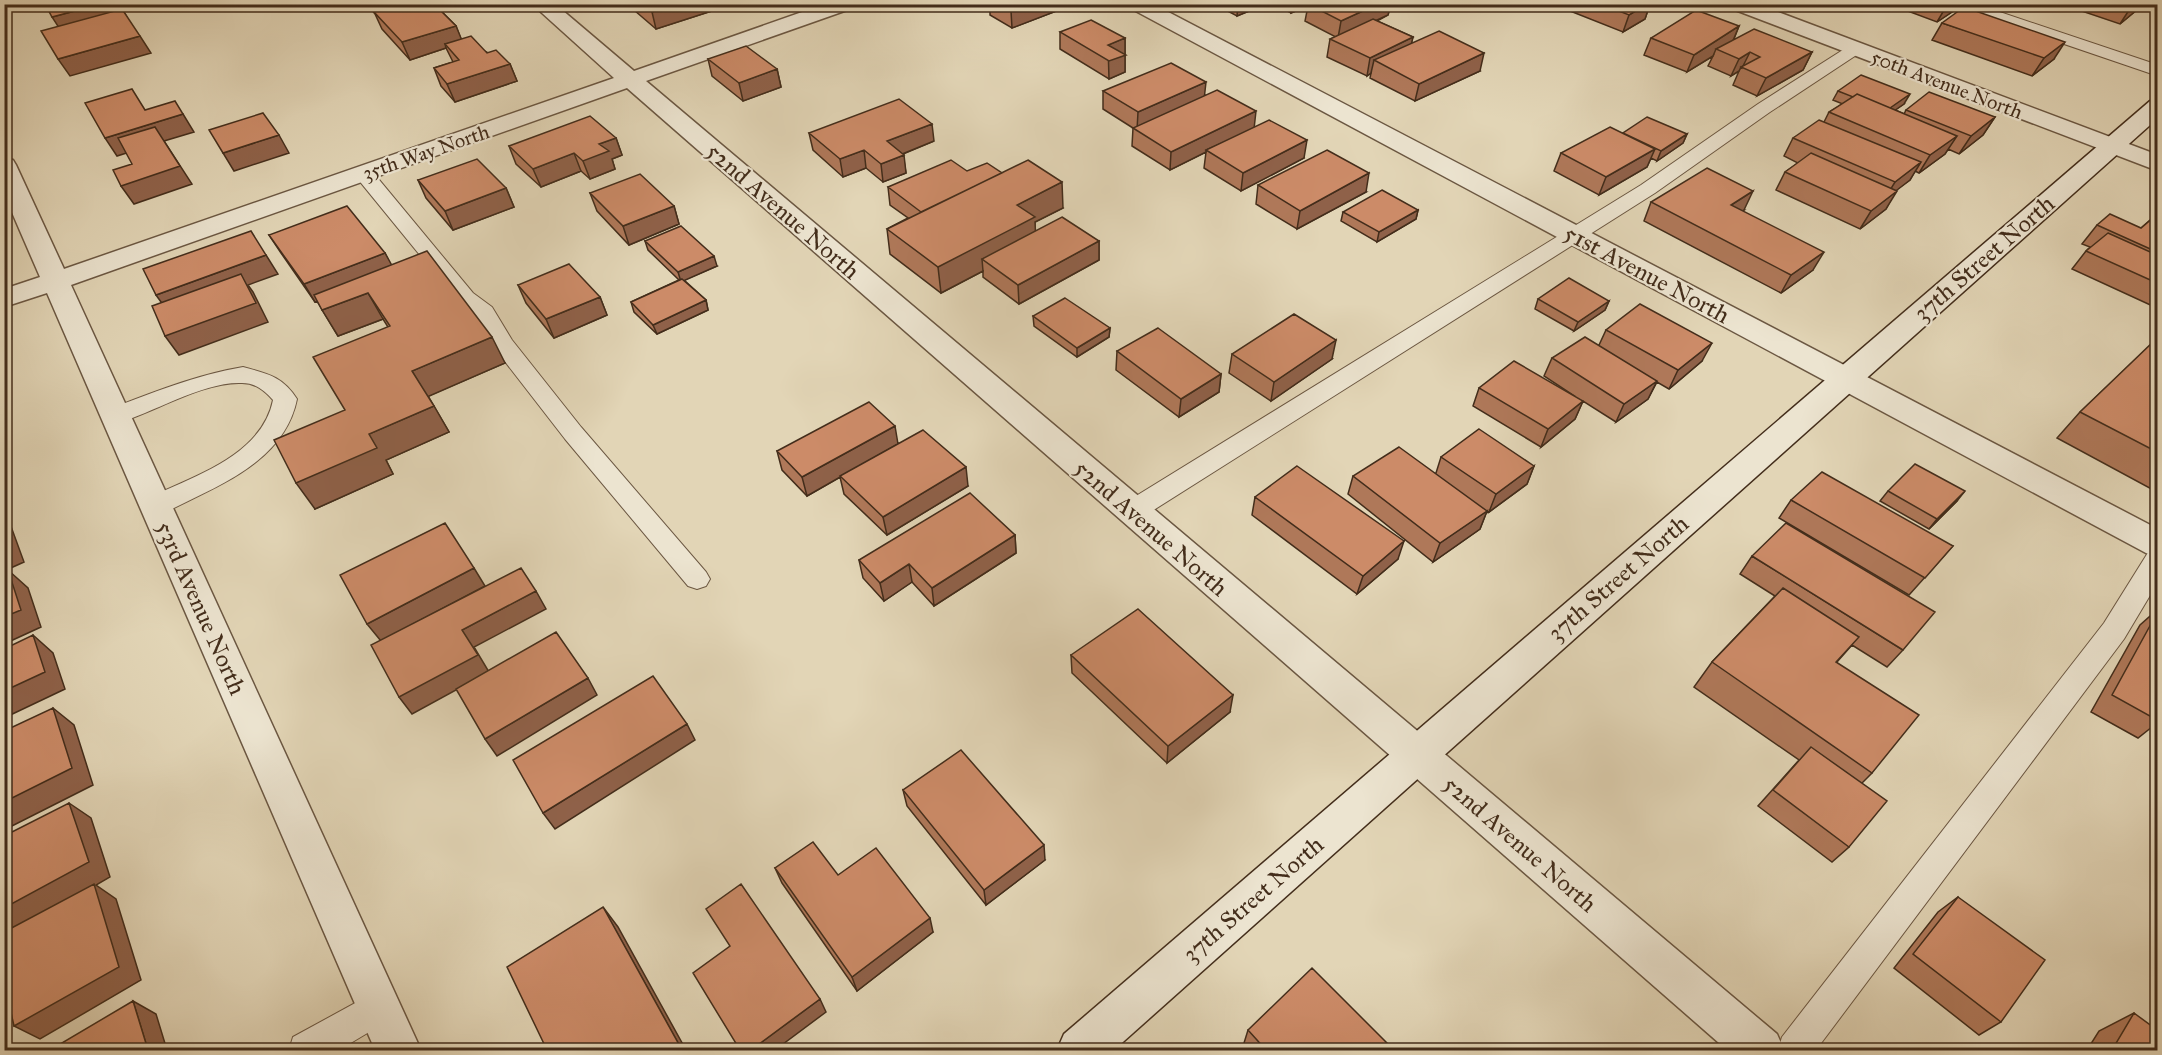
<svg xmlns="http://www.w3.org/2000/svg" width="2162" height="1055" font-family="'IM FELL Great Primer',serif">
  <rect width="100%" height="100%" fill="#e2d5b6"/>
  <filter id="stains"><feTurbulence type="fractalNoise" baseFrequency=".00333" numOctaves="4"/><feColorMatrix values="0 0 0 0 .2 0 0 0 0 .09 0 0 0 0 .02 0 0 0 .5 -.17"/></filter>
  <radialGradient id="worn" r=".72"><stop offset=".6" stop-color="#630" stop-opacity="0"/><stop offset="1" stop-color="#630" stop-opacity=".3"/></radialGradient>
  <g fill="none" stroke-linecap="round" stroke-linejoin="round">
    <g stroke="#6b5742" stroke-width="2">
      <path id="lane" d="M1967,5H1979L2158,65V76L1967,11L1965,8Z
        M1855,44L1861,46L1863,49L1861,52L1770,112L1655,193L1141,518L1132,520L1123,518L1119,511L1123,504L1641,185L1758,104L1849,46Z
        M364,168L371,170L473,293L492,307L512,340L581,427L706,572L710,579L706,586L697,589L688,586L565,439L496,350L476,316L459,303L357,178L355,174L357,170Z
        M243,367C268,374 282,376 297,399C284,463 216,486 164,513L155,515L146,513L142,506L146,499C192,477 262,456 273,400C265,391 256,383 242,383C204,381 153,413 115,424L107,422L103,416L107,410C152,393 195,375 243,367Z
        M2158,548V582L2124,639L1816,1050H1778L1782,1037L2104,623L2149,551Z
        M379,990L391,995L396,1007L391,1019L339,1050H289L293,1037Z"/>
    </g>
    <g stroke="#6b5742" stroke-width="3">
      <path id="street" d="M532,4H555L634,71L825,4H856L853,8L646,81L1777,1034L1784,1050H1727L627,88L71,285L421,1050H375L47,293L4,307V289L40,277L4,194V158L13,160L16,165L64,269L614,78Z
        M1127,4H1153L2158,529V557L2146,553L1130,8Z
        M1727,4H1757L2158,155V171L1730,8Z"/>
    </g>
    <g stroke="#432d1b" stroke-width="3">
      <path id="secondary" d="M2158,99V118L1114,1050H1057L1064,1034L2150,101Z"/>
    </g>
    <use href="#lane" fill="#ece4d0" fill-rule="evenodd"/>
    <use href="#street" fill="#ece4d0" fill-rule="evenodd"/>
    <use href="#secondary" fill="#ece4d0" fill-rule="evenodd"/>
  </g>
  <path fill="#af7859" stroke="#432d1b" stroke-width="1.5" d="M367,4H434L456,26L461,39L510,64L517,81L455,102L441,86L434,68L453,62L446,48L410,60L382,29L375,14Z
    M627,4H717L718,9L656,29Z
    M990,4H1072V5L1012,28L990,15Z
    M1218,4H1266L1237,16L1218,6Z
    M1274,4H1391L1388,15L1377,21L1413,37L1411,44L1480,71L1415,101L1370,78L1371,73L1367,76L1327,57L1330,39L1336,37L1305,21L1308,6L1291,13Z
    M1561,4H1650L1645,19L1623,32L1560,7Z
    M1889,4H1964L1937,22Z
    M2061,4H2144L2120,24Z
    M1942,23L2054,59L2032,76L1932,40Z
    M1739,26L1734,39L1812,52L1803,70L1757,96L1733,85L1739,71L1731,76L1708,66L1713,56L1687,72L1644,55L1651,38Z
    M1060,32L1125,38V72L1109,79L1060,49Z
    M708,59L777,69L781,87L743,101L712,76Z
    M1103,91L1205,95L1304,158L1241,191L1204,168L1206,152L1170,170L1132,146L1133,128L1103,109Z
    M1838,91L1904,104L1895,110L1904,114L1906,110L1995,117L1983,135L1959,154L1948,149L1945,154L1919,173L1915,171L1910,180L1896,190L1886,209L1860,229L1776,190L1785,172L1798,163L1784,156L1793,138L1824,122L1829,112L1843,104L1833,100Z
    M809,133L934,141L903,154L906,173L883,182L866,168L843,177L813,150Z
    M1687,134L1683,143L1657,161L1651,158L1647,167L1599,195L1554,171L1561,153Z
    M616,138L622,155L612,159L615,169L590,179L581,171L541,187L516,164L509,146Z
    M1002,173L1063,208L1035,222V231L1099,241V260L1019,304L983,277V271L941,293L890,254L887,229L908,218L890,205L888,187Z
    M418,180L506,188L514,207L453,230L426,198Z
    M1258,185L1366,192L1297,229L1256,204Z
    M590,193L674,206L679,224L629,245L597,211Z
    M1651,202L1744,210L1742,211L1813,270L1781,293L1644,221Z
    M1418,210L1416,219L1377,242L1341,221L1343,212Z
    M2157,214V308L2072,269L2086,251L2090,247L2082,244L2097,225L2141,228Z
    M269,235L385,253L391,265L505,363L428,396L449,432L386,460L393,474L315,509L345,410L388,327L383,319L338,336L317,301L315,302L281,253Z
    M645,241L717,266L684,280L706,300L708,310L657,334L634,312L631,302L679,280L648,250Z
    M518,285L600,297L607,315L554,338L526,303Z
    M1538,299L1609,301L1605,310L1574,331L1535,309Z
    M1033,316L1110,328L1109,337L1077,357L1034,326Z
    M1606,330L1702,361L1669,389L1657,382L1648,399L1616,422L1583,401L1575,419L1541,447L1473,406L1479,388L1573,395L1544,376L1552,358L1599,345Z
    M2157,339V492L2057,438L2080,412Z
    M1117,351L1221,374L1219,392L1179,417L1116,370Z
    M1232,354L1332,359L1271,401L1229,373Z
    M898,443L968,486L887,535L844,494L840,477L807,496L782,470L777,451Z
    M1441,457L1534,466L1527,484L1489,512L1487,511L1480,529L1433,562L1348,494L1353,476L1436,473Z
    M1888,491L1957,501L1929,529L1880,501Z
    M1255,497L1398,559L1357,594L1252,515Z
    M1791,500L1953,546L1909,595L1779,518Z
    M1015,535L1016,553L934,606L912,582L884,601L863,578L859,560Z
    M1752,556L1903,650L1887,667L1852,645L1837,662L1872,773L1862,783L1849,847L1832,862L1758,806L1799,760L1694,687L1712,662L1775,596L1740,574Z
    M2157,610V723L2138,738L2091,712L2140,625Z
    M1071,655L1230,712L1167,763L1072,673Z
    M903,790L1045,860L986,905L907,806Z
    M775,868L838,875L933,932L857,991L782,883Z
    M1958,897L2001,1022L1979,1035L1894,968L1938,912Z
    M2134,1013L2157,1050H2087L2099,1031Z
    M1248,1030L1392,1050H1251L1244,1043Z"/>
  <path fill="#8f6149" stroke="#432d1b" stroke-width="1.5" d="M101,4H119L127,17L63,34L52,17Z
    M372,4H413L377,15Z
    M675,4H717L718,9L656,29L652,12Z
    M1028,4H1072V5L1012,28L1011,11Z
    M1238,4H1266L1237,16Z
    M1292,4H1308V6L1291,13Z
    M1378,4H1391L1388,15L1338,38L1341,21Z
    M1647,4H1650L1645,19L1623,32L1629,15Z
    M1948,4H1964L1937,22L1947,5Z
    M2134,4H2144L2120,24L2131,7Z
    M456,26L463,43L445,44L446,48L410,60L402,42Z
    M1739,26L1732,43L1716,49L1713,56L1687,72L1694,55Z
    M140,36L151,53L70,76L58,59Z
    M1413,37L1409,54L1374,60L1371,73L1367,76L1370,58Z
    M1125,38V72L1109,79L1108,45Z
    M2065,42L2054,59L2032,76L2044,58Z
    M1750,52L1742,68L1741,67L1739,71L1731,76L1739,59Z
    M1812,52L1803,70L1757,96L1766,78Z
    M1484,53L1480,71L1415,101L1419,84Z
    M510,64L517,81L455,102L447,84Z
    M777,69L781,87L743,101L739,83Z
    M1206,82L1204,100L1137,130L1138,112Z
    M1910,94L1904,104L1881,120L1886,110Z
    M1256,111L1254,129L1206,150V152L1170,170L1171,152Z
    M183,114L194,132L164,141L192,184L134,204L121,186L164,141L117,156L105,138Z
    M1995,117L1983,135L1959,154L1971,136Z
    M932,124L934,141L890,159L887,141Z
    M1687,134L1683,143L1657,161L1661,151Z
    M279,135L289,153L234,171L223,153Z
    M1957,136L1945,154L1919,173L1930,155Z
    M616,138L622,155L612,159L615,169L590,179L583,161L599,144Z
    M1307,140L1304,158L1241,191L1243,173Z
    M1655,149L1647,167L1599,195L1606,177Z
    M864,150L866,168L843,177L840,159Z
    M574,153L581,171L541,187L533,169Z
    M904,155L906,173L883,182L881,164Z
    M1921,162L1910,180L1884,200L1895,182Z
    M1369,173L1366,192L1297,229L1300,211Z
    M1062,182L1063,208L1035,222L1036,243L982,259L983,271L941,293L938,267L1017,205Z
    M506,188L514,207L453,230L445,211Z
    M1753,191L1744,210L1722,223L1731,205Z
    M1897,191L1886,209L1860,229L1871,211Z
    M674,206L679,224L629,245L623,226Z
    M1418,210L1416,219L1377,242L1379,232Z
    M1099,241V260L1019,304L1018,285Z
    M1824,252L1813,270L1781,293L1791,275Z
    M385,253L395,271L315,302L304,284Z
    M266,255L278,274L248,285L253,292L268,322L179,355L165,336L169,313L156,295Z
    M714,256L717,266L681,282L678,272Z
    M368,293L383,319L338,336L322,310Z
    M600,297L607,315L554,338L546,319Z
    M706,300L708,310L657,334L653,325Z
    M1609,301L1605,310L1574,331L1578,322Z
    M1110,328L1109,337L1077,357V348Z
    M492,337L505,363L427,397L412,371Z
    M1336,340L1332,359L1271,401L1274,382Z
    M1712,343L1702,361L1669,389L1678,370Z
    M1221,374L1219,392L1179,417L1181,399Z
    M1657,381L1648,399L1616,422L1624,404Z
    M1583,401L1575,419L1541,447L1548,429Z
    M434,406L449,432L386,460L393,474L315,509L296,483L369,434Z
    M895,426L898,444L807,496L802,477Z
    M1534,466L1527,484L1489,512L1496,494Z
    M966,467L968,486L887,535L883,517Z
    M1965,491L1957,501L1929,529L1937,519Z
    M1487,511L1480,529L1433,562L1440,543Z
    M4,517L9,521L24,562L4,571Z
    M1015,535L1016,553L934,606L932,588Z
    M1404,541L1398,559L1357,594L1363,576Z
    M909,564L912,582L884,601L880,583Z
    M474,568L485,586L381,641L367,624Z
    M8,570L28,588L41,627L4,644V617Z
    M536,591L546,609L474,647L489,672L412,714L399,697L462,630Z
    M33,635L53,653L65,689L4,718V691Z
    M588,678L597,695L497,756L485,739Z
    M1233,695L1230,712L1167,763L1168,746Z
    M53,708L74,725L93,785L4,830V802Z
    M687,724L695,740L555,829L543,813Z
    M69,803L91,818L110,877L96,885L116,899L141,980L40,1039L14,1026L4,936V908Z
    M1044,845L1045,860L986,905L984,890Z
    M603,907L618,927L686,1050H682Z
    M930,918L933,932L857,991L852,977Z
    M820,999L826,1012L775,1050H751Z
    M133,1001L156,1014L167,1050H148Z"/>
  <path fill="#cc8b68" stroke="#432d1b" stroke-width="1.5" d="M45,4H101L52,17Z
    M399,4H434L456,26L402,42L374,12Z
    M643,4H675L652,12Z
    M1000,4H1028L1011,11Z
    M1308,4H1378L1341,21Z
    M1601,4H1647L1629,15Z
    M2123,4H2134L2131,7Z
    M1964,7L2065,42L2044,58L1942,23Z
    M122,9L140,36L58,59L41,31Z
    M1696,10L1739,26L1694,55L1651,38Z
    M1373,19L1413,37L1370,58L1330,39Z
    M1091,20L1125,38L1108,45L1126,55L1109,61L1060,32Z
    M1754,29L1812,52L1766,78L1741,67L1760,57L1750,52L1739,59L1716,49Z
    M1439,31L1484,53L1419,84L1374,60Z
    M471,36L487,53L496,50L510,64L447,84L434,68L459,60L445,44Z
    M746,46L777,69L739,83L708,59Z
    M1171,63L1206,82L1138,112L1103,91Z
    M1861,75L1910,94L1890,108L1857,94L1853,97L1838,91Z
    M132,89L145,110L175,101L183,114L105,138L85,103Z
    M1217,90L1256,111L1171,152L1133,128Z
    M1929,92L1995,117L1971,136L1906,110Z
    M1857,94L1957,136L1930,155L1829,112Z
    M899,99L932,124L887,141L904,155L881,164L864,150L840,159L809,133Z
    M263,113L279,135L223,153L209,130Z
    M590,116L616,138L599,144L609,151L583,161L574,153L533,169L509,146Z
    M1647,117L1687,134L1661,151L1623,133Z
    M1269,120L1307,140L1243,173L1206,150Z
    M1819,120L1921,162L1895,182L1793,138Z
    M155,127L180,166L121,186L113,170L132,164L118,138Z
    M1610,127L1655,149L1606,177L1561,153Z
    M1327,150L1369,173L1300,211L1258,185Z
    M1811,153L1897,191L1871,211L1785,172Z
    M477,159L506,188L445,211L418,180Z
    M951,160L967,171L987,163L1002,173L921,212L888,187Z
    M1028,160L1062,182L1017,205L1035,217L938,267L887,229Z
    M1707,168L1753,191L1731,205L1824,252L1791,275L1651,202Z
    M640,174L674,206L623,226L590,193Z
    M1382,190L1418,210L1379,232L1343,212Z
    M347,206L385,253L304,284L269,235Z
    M2110,214L2141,228L2154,217L2157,218V252L2097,225Z
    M1062,217L1099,241L1018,285L982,259Z
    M681,226L714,256L678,272L645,241Z
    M251,231L266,255L156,295L143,269Z
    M2108,233L2157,255V283L2086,251Z
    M427,251L492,337L412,371L434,406L369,434L377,448L296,483L274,440L345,410L313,357L390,326L368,293L322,310L314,295Z
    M569,264L600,297L546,319L518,285Z
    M241,274L256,303L165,336L152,306Z
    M1569,278L1609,301L1578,322L1538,299Z
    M682,279L706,300L653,325L631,302Z
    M1065,298L1110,328L1077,348L1033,316Z
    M1640,304L1712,343L1678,370L1606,330Z
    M1294,314L1336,340L1274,382L1232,354Z
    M1158,328L1221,374L1181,399L1117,351Z
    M1585,337L1657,381L1624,404L1552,358Z
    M2153,342L2157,344V452L2080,412Z
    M1514,361L1583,401L1548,429L1479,388Z
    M869,402L895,426L802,477L777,451Z
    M1479,429L1534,466L1496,494L1441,457Z
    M923,430L966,467L883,517L840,476Z
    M1399,447L1487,511L1440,543L1353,476Z
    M1915,464L1965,491L1937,519L1888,491Z
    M1297,466L1404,541L1363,576L1255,497Z
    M1822,472L1953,546L1925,578L1791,500Z
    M970,493L1015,535L932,588L909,564L880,583L859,560Z
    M445,523L474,568L367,624L340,575Z
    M1786,523L1935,612L1903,650L1752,556Z
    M521,568L536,591L462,630L478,655L399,697L371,645Z
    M8,570L21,610L4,617V572Z
    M1783,588L1859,637L1836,662L1919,715L1872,773L1712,662Z
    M1138,609L1233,695L1168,746L1071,655Z
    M2157,613V720L2112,695Z
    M556,632L588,678L485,739L456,689Z
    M33,635L45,672L4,691V649Z
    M653,676L687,724L543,813L513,760Z
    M53,708L72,768L4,802V731Z
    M1811,747L1887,801L1849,847L1773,790Z
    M961,750L1044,845L984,890L903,790Z
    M69,803L89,862L4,908V836Z
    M813,842L838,875L876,848L930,918L852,977L775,868Z
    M94,884L119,967L14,1026L4,981V932Z
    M741,884L820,999L751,1050H740L693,973L730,946L706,909Z
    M1958,897L2045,960L2001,1022L1913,954Z
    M603,907L682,1050H547L507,967Z
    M1312,968L1393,1049L1392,1050H1266L1248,1030Z
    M133,1001L148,1050H50Z
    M2134,1013L2157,1030V1050H2112Z"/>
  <g text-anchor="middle" stroke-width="4.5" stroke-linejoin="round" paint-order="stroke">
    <g font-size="20" fill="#432d1b" stroke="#ece4d0">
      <text transform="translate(1947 84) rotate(21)" y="7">50th Avenue North</text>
      <text transform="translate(426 152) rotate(-19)" y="7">35th Way North</text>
    </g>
    <g font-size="24" fill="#432d1b" stroke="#ece4d0">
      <text transform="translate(783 211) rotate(41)" y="8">52nd Avenue North</text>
      <text transform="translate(1984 258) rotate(-41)" y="8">37th Street North</text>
      <text transform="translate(1647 274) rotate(28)" y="8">51st Avenue North</text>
      <text transform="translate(1151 528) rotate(41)" y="8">52nd Avenue North</text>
      <text transform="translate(1618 578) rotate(-41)" y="8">37th Street North</text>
      <text transform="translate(201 608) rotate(66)" y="8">53rd Avenue North</text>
      <text transform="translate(1520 844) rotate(41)" y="8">52nd Avenue North</text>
      <text transform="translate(1253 899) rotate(-41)" y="8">37th Street North</text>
    </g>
  </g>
  <rect width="2162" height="1055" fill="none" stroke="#e2d5b6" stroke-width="24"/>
  <rect x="6" y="6" width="2150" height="1043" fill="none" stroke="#432d1b" stroke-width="3"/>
  <rect x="12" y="12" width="2138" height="1031" fill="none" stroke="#432d1b" stroke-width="1.5"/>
  <rect width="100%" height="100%" filter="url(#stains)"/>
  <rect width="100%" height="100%" fill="url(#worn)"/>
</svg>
